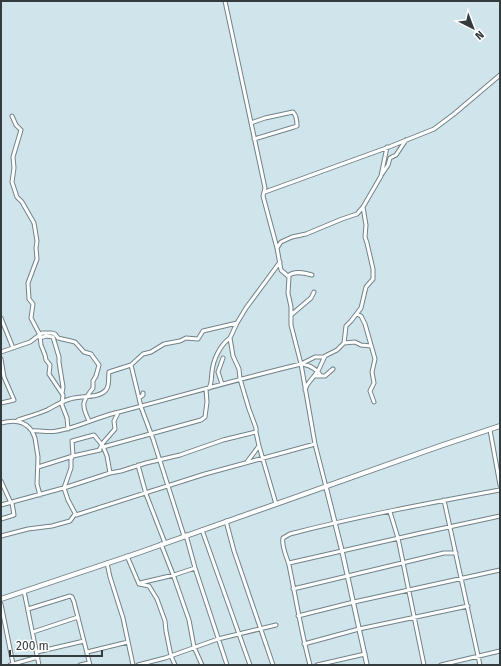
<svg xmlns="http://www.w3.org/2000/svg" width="501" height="666" font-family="'Fira Sans',sans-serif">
  <rect width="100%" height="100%" fill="#d0e4eb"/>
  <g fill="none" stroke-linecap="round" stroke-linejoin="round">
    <g stroke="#71838a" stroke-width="5">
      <path id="minor" d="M225,1L265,188L263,196L277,248L281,270L289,277L288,293L291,307V325L301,364L315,444L326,487
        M12,116L16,125L21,130L13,157L14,168L12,182L17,197L22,202L34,223L37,241L36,248L37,259L28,283L29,299L33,304L31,318L40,335L41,345L45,355L46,360L50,365L49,374L63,395L62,405L67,418L68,429
        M251,123L265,118L293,112C296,115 297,122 297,126L294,127L254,139
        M382,174L388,165L390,158L396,155L406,140
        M265,192L389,147L434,129L454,114L500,75
        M277,248L281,242L292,237L306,234L342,219L357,214L363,207L381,176L387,147
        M288,276C294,270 305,273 312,275
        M357,314L361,316L365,324L375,359L372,372L374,383L370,391L374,402
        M291,315L311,298L314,292
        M1,318L13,348
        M40,338L46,336L53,337L59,357V362L63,387L62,393
        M344,343L355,342L361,345L371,346
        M1,352L30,342L42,333H52L55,334L58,338L75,342L84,352L91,354L99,365L96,376L93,381V388C82,402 81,404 89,421
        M1,359L4,377L14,400L1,403
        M303,364C311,366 317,369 321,376H315
        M131,365L139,398
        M321,376H325L333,369
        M222,384L218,372L223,358
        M209,388C212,383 211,378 212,372C213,360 220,345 230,338
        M305,390L307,385L318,371L325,356L337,350L344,343L346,326L351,321L361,308L366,287L373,279V269L367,243L365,237L366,225L363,207
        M141,407L153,439L184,536
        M141,407L139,398L143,395V393
        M18,420C27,417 38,414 47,410C55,406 62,401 70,399C81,395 98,399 106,390C110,385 108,378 109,372L131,365L143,354L151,352L164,344L180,341L186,338L198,339L203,331L237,323
        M1,423C13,420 24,420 32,431C40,430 48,433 57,431C76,428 95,418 115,413C177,397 238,379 301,364L315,357H324
        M490,430L500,485
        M32,431L35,438L38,457L37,484L40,495
        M103,447L201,420L205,417L207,402L206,389
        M99,450L102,445L94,435L72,441L73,456L71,459V468L64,488L68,500L76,515L205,474L315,444
        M247,462L259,446
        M138,465L146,494L165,543
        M38,467L73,456L100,450
        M110,473L107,456L102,444L115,429L114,421L118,413
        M1,481L11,503
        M444,500L480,665
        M276,504L259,446L256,432V428L249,409L240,379L239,369L233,356L230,338L237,323L246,308L280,262
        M1,505L67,487L110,473L121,471L146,463L180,455L223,440L256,432
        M390,512L398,538L424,665
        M1,519L14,515L12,503
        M226,521L234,551L273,665
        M202,530L250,665
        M186,535L195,568L227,665
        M1,536L28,529L52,526L70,521L75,514
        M161,544L174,577L189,620L194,647L202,665
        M127,556L139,584
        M107,563L110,577L123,618L133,665
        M289,563L421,533L500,516
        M140,583L174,575L195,568
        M139,584L149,586L157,599L165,621L166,631L171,656L175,665
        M293,589L444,553H456
        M24,591L39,665
        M1,604L13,664
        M28,609L70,596L72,597L74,602L90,665
        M298,616L354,602L500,570
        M33,632L78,617
        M304,644L359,629L468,606
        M37,652L84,641
        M87,652L128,642
        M10,665L38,657
        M80,665L89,663
        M138,665L165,658L218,639L276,625
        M310,665C301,632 296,598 289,565C287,557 281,546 283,538L290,534C359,516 430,503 500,490
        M317,665L365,654
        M441,665L500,651"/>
    </g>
    <g stroke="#71838a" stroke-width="5.5">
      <path id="tertiary" d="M326,487L342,551L367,665"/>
    </g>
    <g stroke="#71838a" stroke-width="6">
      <path id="secondary" d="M1,599L138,553L440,446L500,426"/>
    </g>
    <use href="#minor" stroke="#fff" stroke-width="3"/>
    <use href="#tertiary" stroke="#fff" stroke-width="3.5"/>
    <use href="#secondary" stroke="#fff" stroke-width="4"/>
  </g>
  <rect width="501" height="666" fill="none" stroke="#333b3d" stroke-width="4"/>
  <g transform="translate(473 28) rotate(138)" stroke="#ffffff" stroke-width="3" paint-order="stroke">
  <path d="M0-3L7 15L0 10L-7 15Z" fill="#333b3d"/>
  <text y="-6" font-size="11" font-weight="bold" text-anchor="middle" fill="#333b3d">N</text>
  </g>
  <path d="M10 650v6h92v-6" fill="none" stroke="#333b3d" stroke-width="2"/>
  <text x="16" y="650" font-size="12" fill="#333b3d" stroke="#ffffff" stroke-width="3" paint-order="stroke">200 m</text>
</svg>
